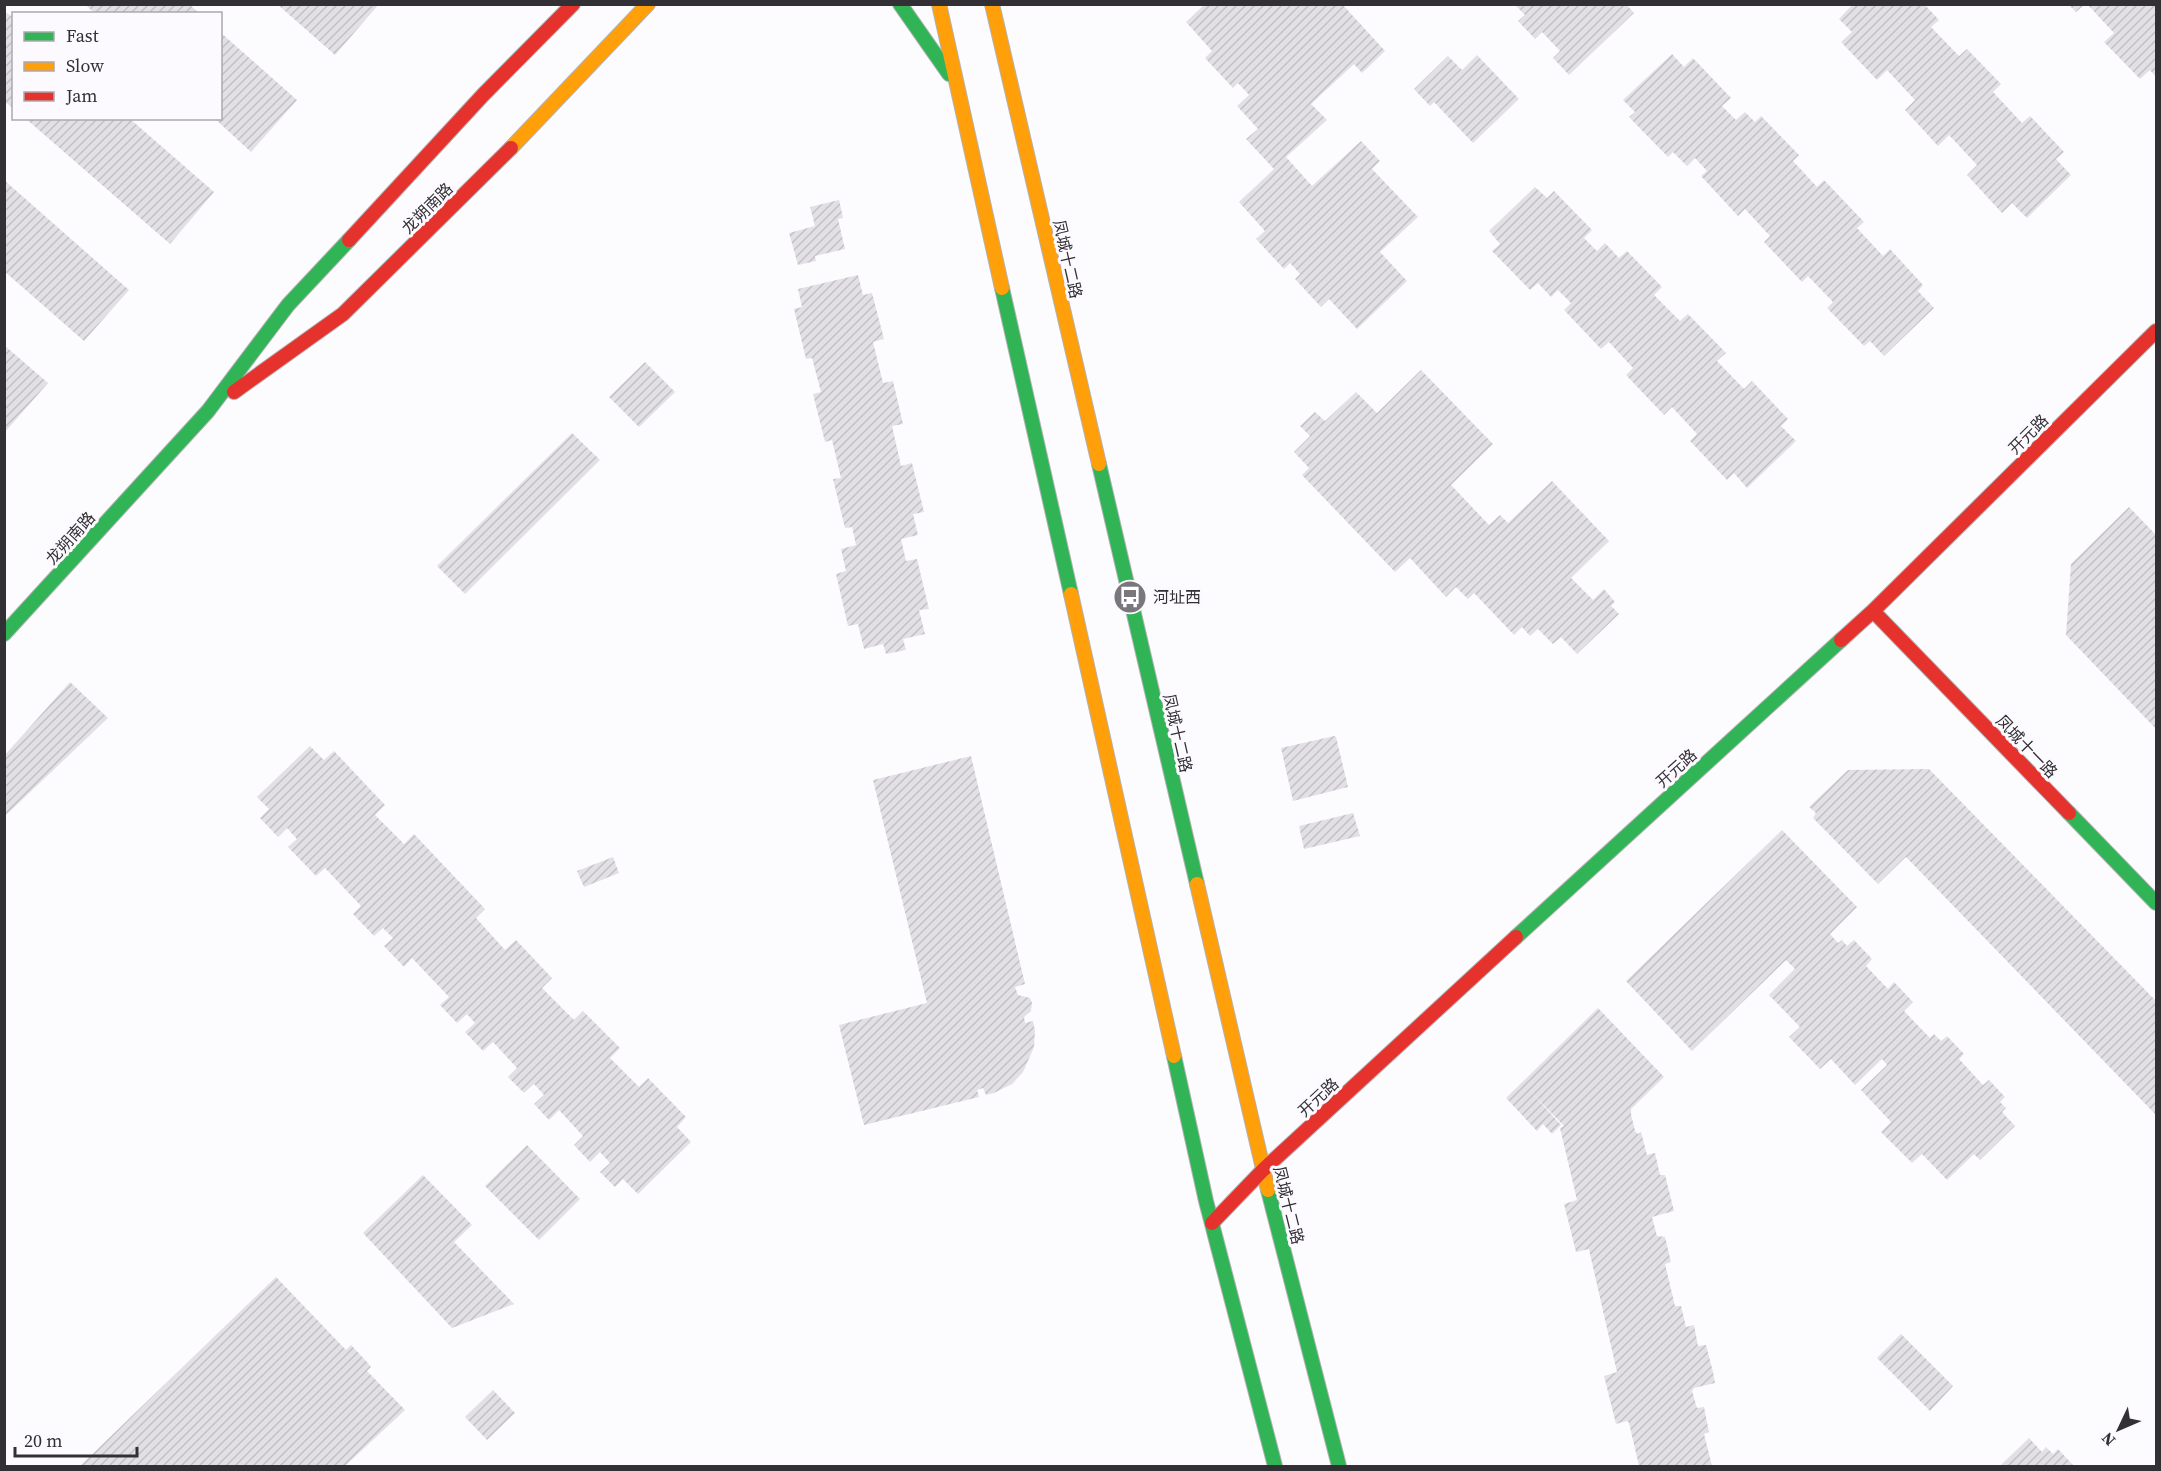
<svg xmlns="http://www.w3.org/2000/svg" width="2161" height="1471" font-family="'Source Serif 4','Noto Sans SC',serif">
  <defs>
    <pattern id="building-hatch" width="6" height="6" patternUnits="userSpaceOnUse" patternTransform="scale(1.5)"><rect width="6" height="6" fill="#e2e0e4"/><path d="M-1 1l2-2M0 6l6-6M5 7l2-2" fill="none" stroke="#c2c0c4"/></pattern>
  </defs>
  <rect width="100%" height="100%" fill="#fcfbfe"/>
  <path fill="url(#building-hatch)" d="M85,4H189L200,14H95Z
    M277,4H379L335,55Z
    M1205,4H1263L1265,6L1266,4H1342L1385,51L1362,73L1354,64L1311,104L1327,120L1286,157L1312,186L1361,141L1380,161L1372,169L1418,217L1380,252L1407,281L1357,329L1329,299L1321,307L1295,279L1300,274L1290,263L1284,269L1256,239L1265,231L1239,202L1274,169L1246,139L1258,129L1237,106L1249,95L1238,83L1233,88L1205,58L1212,51L1186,22Z
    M1514,4H1626L1634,13L1569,75L1553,58L1560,51L1542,32L1535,39L1518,21L1525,15Z
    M1853,4H1924L1939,20L1931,27L1959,56L1967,49L2001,84L1993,92L2022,123L2030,116L2064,152L2056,159L2071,175L2027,218L2012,203L2002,213L1967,175L1977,165L1949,135L1938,146L1905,110L1915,100L1887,70L1877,80L1841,42L1852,32L1839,19Z
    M2087,4H2156V77L2150,70L2140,79L2104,42L2114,33Z
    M2069,5H2084L2076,12Z
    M4,11L14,18V109L4,101Z
    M220,32L297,100L251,152L214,118H220Z
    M1672,54L1684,67L1693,58L1731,98L1722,106L1736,120L1745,112L1755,122L1761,116L1799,155L1793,161L1817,187L1824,180L1864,222L1857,228L1883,256L1890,249L1923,285L1918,291L1934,308L1884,356L1870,341L1864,346L1827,308L1833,302L1808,276L1802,282L1764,242L1770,236L1745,209L1738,216L1701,176L1707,171L1695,158L1687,166L1673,152L1668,157L1629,117L1635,112L1623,100Z
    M1477,55L1519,99L1473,143L1434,102L1430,106L1414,89L1448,56L1462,70Z
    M25,118H129L214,192L170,244Z
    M4,180L129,290L84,341L4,271Z
    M1535,187L1547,198L1554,191L1592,230L1584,238L1597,251L1605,243L1619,258L1627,251L1662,287L1654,295L1680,321L1688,314L1726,353L1717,361L1744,389L1752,381L1788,419L1781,426L1796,441L1747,488L1734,473L1727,480L1690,441L1697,434L1672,407L1664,415L1626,375L1633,368L1609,342L1601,349L1564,310L1571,303L1558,290L1551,297L1538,283L1530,290L1492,251L1500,244L1489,231Z
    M839,200L843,218L838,219L845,249L815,256L816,261L798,265L789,233L815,226L810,207Z
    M858,275L863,295L872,293L884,339L873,342L883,383L893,381L903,424L892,426L901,466L912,463L924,512L913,514L918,535L901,539L906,561L917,559L929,609L919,610L925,634L903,639L906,650L886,654L883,644L864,649L858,624L848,626L836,574L846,571L841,549L856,545L852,527L845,528L833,479L841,478L832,440L825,442L813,394L821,392L812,358L806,359L794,309L802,307L798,289Z
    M4,345L48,383L4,433Z
    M645,362L675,392L639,427L609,397Z
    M1421,370L1493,444L1451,485L1489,525L1500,515L1508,523L1552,481L1609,541L1571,578L1593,600L1604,589L1615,602L1611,606L1619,614L1577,654L1561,637L1553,644L1538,629L1530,636L1522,627L1514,635L1474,593L1468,599L1456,587L1446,597L1410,558L1395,572L1302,475L1309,468L1294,452L1310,436L1300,426L1315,412L1325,421L1356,392L1377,413Z
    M572,433L600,460L465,594L437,566Z
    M2129,507L2156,535V729L2066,635L2071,564Z
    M70,682L108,718L4,817V756Z
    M1334,736L1336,737L1348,787L1293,801L1281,748Z
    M310,746L324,760L334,751L385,805L375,815L404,844L414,834L485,909L476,918L505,950L516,940L552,978L542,988L574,1020L583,1011L620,1048L610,1058L639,1087L648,1078L686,1117L677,1127L691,1142L638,1194L623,1179L615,1187L600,1172L610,1163L600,1152L590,1162L574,1145L583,1136L559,1110L549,1120L534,1104L544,1095L534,1084L524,1093L508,1077L517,1068L493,1042L483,1051L465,1032L475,1023L467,1014L457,1023L440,1005L449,997L412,958L404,967L384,946L393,938L383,928L374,936L353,914L361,906L325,868L316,876L288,847L297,839L287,828L278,837L260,818L269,809L257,797Z
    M971,756L1025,984L1015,987L1018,995L1030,998L1032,1003L1031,1011L1024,1017L1025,1023L1033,1021L1035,1031L1034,1047L1023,1072L1012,1084L994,1093L986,1095L983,1088L977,1090L979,1097L864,1125L839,1025L927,1003L873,780Z
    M1929,769L2156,1001V1115L1906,857L1878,884L1813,818L1816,813L1809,807L1848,770Z
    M1353,813L1360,836L1304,849L1299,826Z
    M1782,830L1857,907L1830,934L1838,943L1842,940L1847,946L1854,940L1872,959L1866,966L1888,989L1894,982L1913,1002L1904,1011L1930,1038L1934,1034L1941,1041L1947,1036L1964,1054L1959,1059L1983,1085L1989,1080L2005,1097L2000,1102L2006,1108L2002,1112L2015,1126L1980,1160L1974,1154L1947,1180L1922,1154L1912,1163L1881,1132L1891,1122L1861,1090L1887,1065L1882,1059L1855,1085L1831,1059L1820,1069L1789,1037L1800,1027L1769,995L1795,969L1786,960L1692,1051L1626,981Z
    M613,857L619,873L584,887L577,871Z
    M1598,1008L1664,1077L1631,1109V1114L1635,1131L1638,1134L1641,1132L1647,1155L1655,1153L1660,1175H1665L1674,1211L1652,1217L1657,1236L1665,1237L1671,1262L1665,1264L1675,1306H1681L1686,1327L1694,1325L1698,1346L1706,1345L1713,1372L1715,1383L1694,1388L1692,1391L1697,1408L1704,1407L1709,1432L1704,1434L1712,1466H1639L1629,1423L1627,1421L1616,1424L1604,1376L1617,1372L1590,1254L1589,1249L1576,1252L1564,1204L1577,1200L1560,1128L1564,1126L1531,1092L1561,1125L1552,1134L1543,1124L1537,1131L1506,1098Z
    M527,1145L580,1199L539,1240L485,1186Z
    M423,1175L472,1225L454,1242L514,1304L452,1328L363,1233Z
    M276,1277L346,1350L351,1345L367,1362L371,1367L367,1371L405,1410L345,1466H80Z
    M1901,1334L1953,1386L1930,1411L1877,1358Z
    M493,1390L515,1413L487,1440L465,1417Z
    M2029,1438L2042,1452L2046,1447L2053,1454L2058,1449L2073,1465L2071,1466H2000Z"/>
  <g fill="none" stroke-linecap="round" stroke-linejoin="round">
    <g stroke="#b3b2b5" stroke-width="16">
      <path id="fast" d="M900,4L949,74
        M1002,288L1071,594
        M1099,464L1197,884
        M4,634L208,411L288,305L349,240
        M2069,813L2156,903
        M1516,937L1841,640
        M1174,1056L1206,1201L1275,1466
        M1268,1190L1339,1466"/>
    </g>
    <g stroke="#b3b2b5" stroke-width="16">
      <path id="slow" d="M939,4L1002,288
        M992,4L1099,464
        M511,148L648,4
        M1071,594L1174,1056
        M1197,884L1268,1190"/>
    </g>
    <g stroke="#b3b2b5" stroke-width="16">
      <path id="jam" d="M349,240L483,95L573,4
        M234,392L343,314L511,148
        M1873,611L2069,813
        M1841,640L1873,611L2156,331
        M1212,1223L1263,1170L1516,937"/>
    </g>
    <use href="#fast" stroke="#30b455" stroke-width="14"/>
    <use href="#slow" stroke="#ff9f0a" stroke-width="14"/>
    <use href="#jam" stroke="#e5322d" stroke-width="14"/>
  </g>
  <defs>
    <g id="bus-disc" transform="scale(1.725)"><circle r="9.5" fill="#79777b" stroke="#fcfaff"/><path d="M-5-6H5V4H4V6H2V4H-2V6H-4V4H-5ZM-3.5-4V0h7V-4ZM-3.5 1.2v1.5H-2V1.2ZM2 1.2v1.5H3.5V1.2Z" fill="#fff"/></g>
  </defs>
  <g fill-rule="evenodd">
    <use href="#bus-disc" x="1130" y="597"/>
  </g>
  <g text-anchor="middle" stroke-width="6" stroke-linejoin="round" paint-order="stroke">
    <g font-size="16" fill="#323034" stroke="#fcfaff">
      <text transform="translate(427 208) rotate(-45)" y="6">龙朔南路</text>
      <text transform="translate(1068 259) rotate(77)" y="6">凤城十二路</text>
      <text transform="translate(2028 434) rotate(-45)" y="6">开元路</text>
      <text transform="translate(70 538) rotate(-48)" y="6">龙朔南路</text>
      <text transform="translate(1178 733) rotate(77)" y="6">凤城十二路</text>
      <text transform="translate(2027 746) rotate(46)" y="6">凤城十一路</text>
      <text transform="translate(1676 768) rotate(-42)" y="6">开元路</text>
      <text transform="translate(1318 1097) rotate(-43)" y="6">开元路</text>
      <text transform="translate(1289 1205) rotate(76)" y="6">凤城十二路</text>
    </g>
    <g font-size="16" fill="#323034" stroke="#fcfaff" text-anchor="start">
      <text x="1153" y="603">河址西</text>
    </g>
  </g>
  <rect width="2161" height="1471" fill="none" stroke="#323034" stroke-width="12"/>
  <rect x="12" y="12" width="210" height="108" fill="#fcfaff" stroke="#aba9ae" stroke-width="1.5"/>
  <rect x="24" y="32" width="30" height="9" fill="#30b455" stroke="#aba9ae" stroke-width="1.5"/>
  <text x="66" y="42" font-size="18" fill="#323034">Fast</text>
  <rect x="24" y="62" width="30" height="9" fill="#ff9f0a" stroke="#aba9ae" stroke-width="1.5"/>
  <text x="66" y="72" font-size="18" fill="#323034">Slow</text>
  <rect x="24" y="92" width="30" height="9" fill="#e5322d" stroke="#aba9ae" stroke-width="1.5"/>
  <text x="66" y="102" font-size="18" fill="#323034">Jam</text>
  <g transform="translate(2119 1429) rotate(226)" stroke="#fcfaff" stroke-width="4.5" paint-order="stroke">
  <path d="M0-4.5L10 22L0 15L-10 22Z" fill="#323034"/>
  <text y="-9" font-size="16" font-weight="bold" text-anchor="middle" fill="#323034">N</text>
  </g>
  <path d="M15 1447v9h122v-9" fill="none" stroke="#323034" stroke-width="3"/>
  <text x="24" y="1447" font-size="18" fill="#323034" stroke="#fcfaff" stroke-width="4.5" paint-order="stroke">20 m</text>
</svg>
